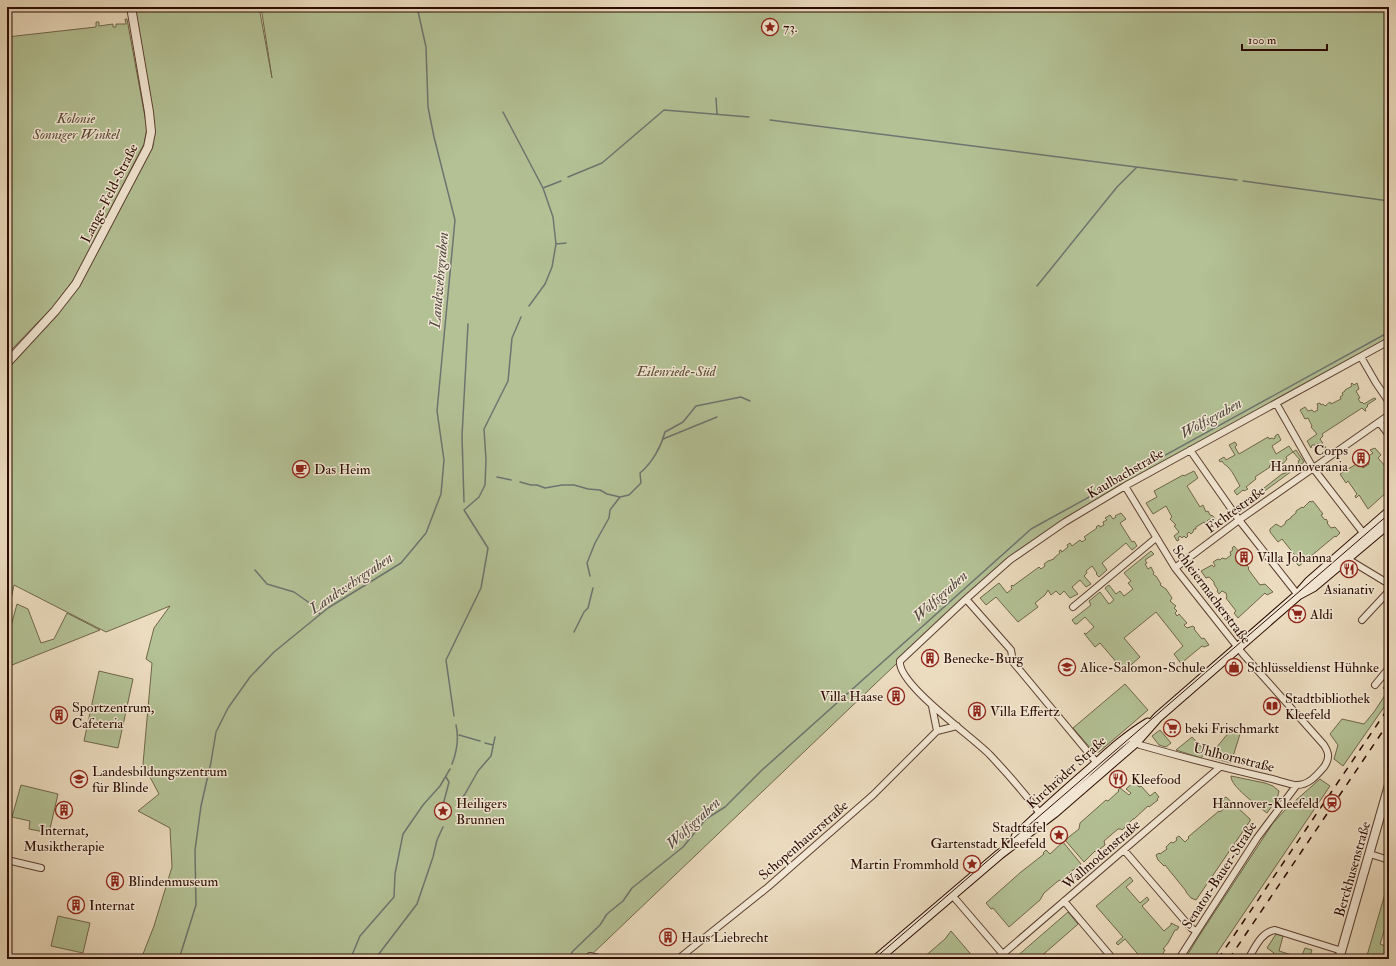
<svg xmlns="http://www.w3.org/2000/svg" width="1396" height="966" font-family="'IM FELL Double Pica',serif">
  <rect width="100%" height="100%" fill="#ecdcbf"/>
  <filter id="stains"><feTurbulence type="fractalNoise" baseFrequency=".005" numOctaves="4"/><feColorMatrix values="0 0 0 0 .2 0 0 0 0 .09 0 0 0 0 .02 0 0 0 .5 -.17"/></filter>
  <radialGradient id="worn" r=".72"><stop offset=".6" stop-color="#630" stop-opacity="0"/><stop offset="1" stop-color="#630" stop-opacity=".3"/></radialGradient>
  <path fill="#b3c195" stroke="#6f664a" d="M135,7H259L272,78L261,7H1389V341L1125,486L1010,560L966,599L895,665L587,959H141L154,926L172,867L170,828L138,811L159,794L143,764L152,663L146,659L154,628L170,606L106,632L14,585L7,618V369L57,313L81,281L153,146V120Z
    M125,19H127L147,128L144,144L75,278L52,308L7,354V37L96,27V22H99V26L113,24V27H116V24H126Z
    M1352,383L1354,385L1357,383L1359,389L1356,391L1360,398L1358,399L1361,403L1362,402L1364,404L1374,398L1376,399L1367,405L1368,406L1365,409L1366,411H1365L1362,408L1322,434L1323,436L1320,439L1326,448L1324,450L1318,443L1316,445H1312L1311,448L1307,441L1317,434L1311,427L1312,426L1308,418L1305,419L1300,410L1305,407L1308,411L1312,410L1314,412L1318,410L1317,408L1318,407L1317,404L1320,403L1321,405L1323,404L1325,406L1330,402L1331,404L1341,399L1340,397L1343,395L1342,393L1345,391V390L1352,386L1351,384Z
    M1278,434L1281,440L1272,446L1276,454L1289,446L1293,452L1296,450L1304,462L1239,510L1236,506L1253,494L1255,495L1282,474L1286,473L1288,470L1299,463L1298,461L1300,460L1293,452L1286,457L1287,459L1283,464L1281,461L1274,466L1272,464L1269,466L1270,467L1255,477L1256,479L1246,487L1248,489L1244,491L1243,490L1237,495L1234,491L1240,486C1236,480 1234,473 1228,467C1226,465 1224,465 1222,461L1220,462L1219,460L1224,457L1226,460L1235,455L1229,445L1235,442L1237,445L1235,447L1239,454L1268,437L1269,439L1272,438L1274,439L1275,438V436Z
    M1375,448L1381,455L1378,458L1386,467L1388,466L1389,468V490L1368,509L1359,495L1356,498L1355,496L1357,494L1348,481L1346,483L1340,474L1358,463L1360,464L1363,468L1369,464L1366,460L1367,458V457L1373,453L1370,450Z
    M1194,471L1198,478L1187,486L1200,507L1203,505L1206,512L1208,511L1210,515L1213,516L1215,519L1212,521L1210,519L1207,521L1209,523L1206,525L1204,522L1196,527V529H1194L1193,532L1191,534L1189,532L1187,534L1188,536L1186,538L1184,536L1182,538L1180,536L1178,538L1179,540L1177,541L1174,536L1179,532L1174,526L1176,525L1170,519L1172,517L1166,506L1153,514L1146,503L1157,497L1154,491L1183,475L1184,476Z
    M1310,501L1311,502L1313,501L1323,514L1321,515L1325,520L1326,519L1328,522L1327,523L1331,528L1335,527L1340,533L1336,537L1335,536L1299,566L1295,562L1298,559L1282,539L1278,542L1270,532V529L1276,524L1281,527L1285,524L1286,521L1291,518V517L1296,513V511L1302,507L1303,508Z
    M1121,513L1126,519L1120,523L1132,542L1134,541L1137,546L1132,550L1126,543L1102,563L1107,570L1099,577L1096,574L1097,573L1092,566L1086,571L1087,573L1084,576L1091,584L1086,587L1080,580L1072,587L1078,594L1070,598L1064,591L1060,595L1056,591L1051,595L1048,590L1045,595L1035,603L1038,607L1018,622L996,597L986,605L980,598L999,583L1007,593L1012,589L1011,586L1012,585L1013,586L1039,567L1041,569L1045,566L1044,564L1048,561L1054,559V558L1060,553L1059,551L1061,550L1062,552L1068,547L1067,545L1070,543L1072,546L1080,540L1082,542L1086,539L1084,537L1097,528L1096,527L1099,525L1100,527L1104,525L1103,522L1107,520L1105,518L1110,515L1113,519L1116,517L1115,516Z
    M1234,546L1240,553L1238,555L1241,560L1240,561L1241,563L1244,561L1249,568L1248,569L1260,585L1265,584L1273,592L1267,595L1265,593L1238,618L1234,613L1236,611L1226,598L1227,597L1226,593L1222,591L1219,594L1217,591L1218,590L1214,584V582L1209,577L1206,578L1201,571L1212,565L1214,567L1215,565L1213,562L1218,559L1220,560L1222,558L1226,559L1231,555L1230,552L1233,550L1232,548Z
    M1151,551L1154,554L1145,560L1147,563L1145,564L1148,569L1151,567L1154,573L1153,574L1155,576H1156L1161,584L1160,585L1166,589L1172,598L1170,601L1176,606L1174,608L1177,611L1175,613L1177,616L1179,614L1187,623L1184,625L1187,628L1193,626L1195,628L1194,629L1202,639L1204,638L1209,645L1204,647L1202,646L1184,661L1185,663L1182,665L1174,654L1183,646L1156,612L1124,638L1140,657L1124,671L1100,643L1095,647L1084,633L1086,634L1094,627L1085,617L1077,624H1075L1072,620L1091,605L1089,601L1100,592L1109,604L1114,600L1105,588L1109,585L1116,594L1120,591L1124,596L1133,589L1128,583L1131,581L1124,573Z
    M17,604L28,609L41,643L54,639L67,613L100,630L7,667V641Z
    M99,671L133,679L118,748L84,741Z
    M1389,680V700L1343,766L1334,759L1338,745L1330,734L1342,719L1364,724L1374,712L1387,692L1383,688Z
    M1125,684L1148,710L1099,752H1094L1073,728Z
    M1233,727L1240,734L1231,763L1209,757Z
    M1160,730L1171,743L1166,747L1159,745L1152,736Z
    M1192,737L1206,752L1201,758L1176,750Z
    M1231,776L1265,783L1273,786L1279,791L1277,799L1267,813C1258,806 1230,786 1231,776Z
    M1320,779L1330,786L1213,959H1185L1199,936L1273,823L1287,808Z
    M1135,781L1139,787L1141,786L1150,796L1155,792L1159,797L1157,799L1158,800L1149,807L1148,806L1134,819H1133L1122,830L1121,829H1118L1104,841L1105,845L1096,852L1095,851L1084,862L1065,840L1079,829L1080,823L1106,800L1108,801L1119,791L1118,790L1120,788L1129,795L1131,793L1126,789Z
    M21,785L58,794L49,833L29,829L30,821L12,817Z
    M1226,797L1250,819V821L1196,900L1191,898L1186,892V891L1165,865L1164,866L1158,860L1156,855L1159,853L1160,854L1167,849L1166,847L1171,842L1173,843L1177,840L1176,838L1179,836L1185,842L1189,838L1188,837L1219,811L1220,812L1225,808L1220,801Z
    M1063,842L1081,864L1069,873L1070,874L1062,882L1060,880L1058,881L1044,893L1040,900L1009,927L993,908L991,909L986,903L1021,872L1044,854L1043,853L1046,850L1050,854Z
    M1130,877L1133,881L1126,887L1140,903L1147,897L1149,900L1142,906L1164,931L1171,925V923L1179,927L1177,930H1175L1168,943L1163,949L1165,950L1160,959H1142L1125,939L1118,945L1116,943L1123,937L1096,906Z
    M1389,886V915L1380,944L1385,946L1389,932V959H1366L1387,887Z
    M1068,912L1078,924L1077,925L1038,959H1016L1015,958Z
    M58,916L90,923L83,953L51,946Z
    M951,931L974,958L975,957L976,959H920L923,958L945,939Z
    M1276,934L1283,936L1279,951L1301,958L1305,948L1312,950L1309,959H1271L1274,953L1267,948Z"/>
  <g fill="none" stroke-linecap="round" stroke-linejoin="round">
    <path stroke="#6e7470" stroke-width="1.5" d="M716,98L717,114
      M503,112L543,188L553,217L556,244L552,267L545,284L529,306
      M770,120L1237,180
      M568,177L602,163L664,110L749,117
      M1243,181L1389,201
      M543,188L561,181
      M556,244L566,243
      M1037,286L1117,187L1136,168
      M663,439L717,417
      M497,477L511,480
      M520,482L531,485H537L545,488L562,485H574L588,489L600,490L607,494L620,497L629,495L641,483L640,473C652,463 661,447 665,432L683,422L696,406L741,397L750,401
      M464,502L462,436L468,324
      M255,570L267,584L294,592L311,604L320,614
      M590,576L587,563L595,543L609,518L610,510L620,497
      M574,632L584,612L588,608L593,588
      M454,716L446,660L481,588L488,548L464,510L479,497L485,485L486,460L484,429L508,381L512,338L521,317
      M459,735L480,741
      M485,743L493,745
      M452,764C457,751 459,738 456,725
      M458,803L465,794L478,771L491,756L495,737
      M443,805L449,782L446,777
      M179,959L196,905L195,850L201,806L211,762L216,732L228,708L250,677L274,652L328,608L401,563L426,533L441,494L444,460L437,411L455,220L434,137L428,107L426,47L417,7
      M348,959L352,955L360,936L394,897L395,874L403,834L423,805L440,786L450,769
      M375,959L417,904L433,857L437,840L443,827
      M568,959L573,951L600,925L607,914L623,901L632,888L683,847L706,819L725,807L761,771L1031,529L1389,332"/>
    <g stroke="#5b3f30" stroke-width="8">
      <path id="minor" d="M1361,357L1376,383L1389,402
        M1276,403L1313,468L1364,534
        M1379,422L1389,435
        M1190,450L1239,520L1298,595
        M1125,486L1175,568L1243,654L1324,745C1329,753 1330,758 1324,767C1317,775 1309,785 1297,785C1293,786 1274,779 1268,778C1225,768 1182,757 1140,745L1133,740
        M1346,555L1351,561L1389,584
        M1175,568L1239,520L1389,415
        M966,599L1011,650L1013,662L1097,763
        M1073,607L1156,538
        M1362,620L1389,591
        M1375,685L1389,668
        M932,706L937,731
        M1042,816C1026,795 1008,774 990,755C974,738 897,684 900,661L966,599L1010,560L1065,522L1125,486L1389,341
        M1124,850L1191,928L1196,931
        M1370,854L1389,860
        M7,860L41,868
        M952,895L1007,959
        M1064,901L1113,959
        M587,959L590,956L603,959
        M678,959L768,887L873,795L937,731L957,726
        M997,959L1220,767
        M1179,959L1257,838L1296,786
        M1248,959C1255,948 1261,932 1275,930L1342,951"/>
    </g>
    <g stroke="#5b3f30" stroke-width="10">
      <path id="tertiary" d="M7,363L55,311L76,284L148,147L151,132L149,112L131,7
        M1339,959L1389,785"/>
    </g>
    <g stroke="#2b0b00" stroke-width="11">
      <path id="secondary" d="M1301,591L1309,582L1389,512
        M1016,837C1038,815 1062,794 1086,773C1106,755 1125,737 1148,723
        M877,959L1000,854L1054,813L1136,742L1158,717L1298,595L1313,587L1389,523"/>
    </g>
    <use href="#minor" stroke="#f3e8d5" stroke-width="6"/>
    <use href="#tertiary" stroke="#f3e8d5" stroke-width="8"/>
    <use href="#secondary" stroke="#f3e8d5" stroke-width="9"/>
    <path stroke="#2b0b00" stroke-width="1" d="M874,959L1389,514"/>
    <path stroke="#2b0b00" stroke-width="1.5" stroke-dasharray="7 7" stroke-linecap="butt" d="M1218,959L1389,707
      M1229,959L1389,722"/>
  </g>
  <defs>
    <g id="sight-ring" transform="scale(0.9)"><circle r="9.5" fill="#f3e8d5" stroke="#8f2418" stroke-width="1.5"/><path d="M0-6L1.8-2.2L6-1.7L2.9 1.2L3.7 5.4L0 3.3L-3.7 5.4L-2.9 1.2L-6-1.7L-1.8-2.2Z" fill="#8f2418"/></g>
    <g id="building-ring" transform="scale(0.9)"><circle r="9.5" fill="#f3e8d5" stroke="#8f2418" stroke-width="1.5"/><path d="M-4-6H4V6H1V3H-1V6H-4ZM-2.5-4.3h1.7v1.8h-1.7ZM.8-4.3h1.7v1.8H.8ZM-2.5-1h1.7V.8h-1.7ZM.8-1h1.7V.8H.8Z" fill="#8f2418"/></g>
    <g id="cafe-ring" transform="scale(0.9)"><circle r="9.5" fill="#f3e8d5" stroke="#8f2418" stroke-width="1.5"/><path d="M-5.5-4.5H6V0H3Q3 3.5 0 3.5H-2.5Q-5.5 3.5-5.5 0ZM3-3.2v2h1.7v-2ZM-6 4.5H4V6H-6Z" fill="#8f2418"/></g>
    <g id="restaurant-ring" transform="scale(0.9)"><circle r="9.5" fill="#f3e8d5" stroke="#8f2418" stroke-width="1.5"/><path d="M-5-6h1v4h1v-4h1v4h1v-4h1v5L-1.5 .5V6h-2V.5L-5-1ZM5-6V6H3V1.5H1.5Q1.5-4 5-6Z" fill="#8f2418"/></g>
    <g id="supermarket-ring" transform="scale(0.9)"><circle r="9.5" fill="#f3e8d5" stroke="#8f2418" stroke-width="1.5"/><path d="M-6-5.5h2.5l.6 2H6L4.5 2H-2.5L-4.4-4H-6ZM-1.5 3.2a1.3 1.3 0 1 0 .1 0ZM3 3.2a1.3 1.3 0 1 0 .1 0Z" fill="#8f2418"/></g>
    <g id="university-ring" transform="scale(0.9)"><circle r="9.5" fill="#f3e8d5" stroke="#8f2418" stroke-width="1.5"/><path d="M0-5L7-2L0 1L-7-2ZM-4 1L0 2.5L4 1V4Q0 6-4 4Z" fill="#8f2418"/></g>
    <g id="shop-ring" transform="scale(0.9)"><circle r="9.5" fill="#f3e8d5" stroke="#8f2418" stroke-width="1.5"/><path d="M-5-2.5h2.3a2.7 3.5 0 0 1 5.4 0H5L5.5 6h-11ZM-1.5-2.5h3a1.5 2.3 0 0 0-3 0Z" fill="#8f2418"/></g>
    <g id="library-ring" transform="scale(0.9)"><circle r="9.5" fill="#f3e8d5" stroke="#8f2418" stroke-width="1.5"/><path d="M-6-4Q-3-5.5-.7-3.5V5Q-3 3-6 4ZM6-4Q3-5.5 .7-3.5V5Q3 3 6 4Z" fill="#8f2418"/></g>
    <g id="school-ring" transform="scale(0.9)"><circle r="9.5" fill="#f3e8d5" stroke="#8f2418" stroke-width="1.5"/><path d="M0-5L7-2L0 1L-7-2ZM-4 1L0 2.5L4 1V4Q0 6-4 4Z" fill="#8f2418"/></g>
    <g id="station-ring" transform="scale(0.9)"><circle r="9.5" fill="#f3e8d5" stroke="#8f2418" stroke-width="1.5"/><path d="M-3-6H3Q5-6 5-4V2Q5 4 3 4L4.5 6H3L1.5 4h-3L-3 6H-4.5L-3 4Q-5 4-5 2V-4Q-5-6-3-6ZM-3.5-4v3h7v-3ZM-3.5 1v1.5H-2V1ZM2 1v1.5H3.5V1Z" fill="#8f2418"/></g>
  </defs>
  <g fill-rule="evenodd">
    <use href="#sight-ring" x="770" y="27"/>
    <use href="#building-ring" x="1361" y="458"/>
    <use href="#cafe-ring" x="301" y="469"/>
    <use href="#building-ring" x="1244" y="557"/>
    <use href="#restaurant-ring" x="1349" y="569"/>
    <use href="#supermarket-ring" x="1297" y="614"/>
    <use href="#building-ring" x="930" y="658"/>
    <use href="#university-ring" x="1067" y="667"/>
    <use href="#shop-ring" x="1234" y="667"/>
    <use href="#building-ring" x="896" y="696"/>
    <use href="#library-ring" x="1272" y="706"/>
    <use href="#building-ring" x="977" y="711"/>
    <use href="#building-ring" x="59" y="715"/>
    <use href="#supermarket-ring" x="1172" y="728"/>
    <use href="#school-ring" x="79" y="779"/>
    <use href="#restaurant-ring" x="1118" y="779"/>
    <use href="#station-ring" x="1332" y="803"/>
    <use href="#building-ring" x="64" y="810"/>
    <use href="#sight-ring" x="443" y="811"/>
    <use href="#sight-ring" x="1059" y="835"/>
    <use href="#sight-ring" x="972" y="864"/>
    <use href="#building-ring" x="115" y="881"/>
    <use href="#building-ring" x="76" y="905"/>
    <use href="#building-ring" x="668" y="937"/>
  </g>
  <g text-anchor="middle" stroke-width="3" stroke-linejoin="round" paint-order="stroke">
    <g font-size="14" fill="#2b0b00" stroke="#f3e8d5" text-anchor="start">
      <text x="783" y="32">73.</text>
      <text x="1348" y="455" text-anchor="end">Corps<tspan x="1348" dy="16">Hannoverania</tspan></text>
      <text x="314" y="474">Das Heim</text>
      <text x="1257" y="562">Villa Johanna</text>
      <text x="1349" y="594" text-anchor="middle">Asianativ</text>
      <text x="1310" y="619">Aldi</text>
      <text x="943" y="663">Benecke-Burg</text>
      <text x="1080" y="672">Alice-Salomon-Schule</text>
      <text x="1247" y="672">Schlüsseldienst Hühnke</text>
      <text x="883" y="701" text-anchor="end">Villa Haase</text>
      <text x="1285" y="703">Stadtbibliothek<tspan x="1285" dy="16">Kleefeld</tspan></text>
      <text x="72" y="712">Sportzentrum,<tspan x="72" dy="16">Cafeteria</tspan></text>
      <text x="990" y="716">Villa Effertz</text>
      <text x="1185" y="733">beki Frischmarkt</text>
      <text x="92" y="776">Landesbildungszentrum<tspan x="92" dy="16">für Blinde</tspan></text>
      <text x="1131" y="784">Kleefood</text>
      <text x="456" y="808">Heiligers<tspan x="456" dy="16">Brunnen</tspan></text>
      <text x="1319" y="808" text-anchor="end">Hannover-Kleefeld</text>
      <text x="1046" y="832" text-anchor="end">Stadttafel<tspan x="1046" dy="16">Gartenstadt Kleefeld</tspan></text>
      <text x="64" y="835" text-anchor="middle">Internat,<tspan x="64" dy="16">Musiktherapie</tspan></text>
      <text x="959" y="869" text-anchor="end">Martin Frommhold</text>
      <text x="128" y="886">Blindenmuseum</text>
      <text x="89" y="910">Internat</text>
      <text x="681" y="942">Haus Liebrecht</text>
    </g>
    <g font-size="14" font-style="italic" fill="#5b4b34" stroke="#f3e8d5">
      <text x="76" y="123">Kolonie<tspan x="76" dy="16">Sonniger Winkel</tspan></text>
      <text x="676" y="376">Eilenriede-Süd</text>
    </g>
    <g font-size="14" fill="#2b0b00" stroke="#f3e8d5">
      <text transform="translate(109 193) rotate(-63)" y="5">Lange-Feld-Straße</text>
      <text transform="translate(1125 473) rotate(-30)" y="5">Kaulbachstraße</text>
      <text transform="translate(1235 509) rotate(-36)" y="5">Fichtestraße</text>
      <text transform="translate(1212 594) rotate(53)" y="5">Schleiermacherstraße</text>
      <text transform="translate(1234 757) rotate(14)" y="5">Uhlhornstraße</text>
      <text transform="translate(1066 772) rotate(-42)" y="5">Kirchröder Straße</text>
      <text transform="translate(803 840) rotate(-41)" y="5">Schopenhauerstraße</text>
      <text transform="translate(1101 854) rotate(-41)" y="5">Wallmodenstraße</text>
      <text transform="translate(1352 869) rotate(-74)" y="5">Berckhusenstraße</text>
      <text transform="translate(1219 875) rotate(-57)" y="5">Senator-Bauer-Straße</text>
    </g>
    <g font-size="15" font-style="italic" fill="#524841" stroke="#f3e8d5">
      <text transform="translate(439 280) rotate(-85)" y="5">Landwehrgraben</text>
      <text transform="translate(1211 418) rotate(-29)" y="5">Wolfsgraben</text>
      <text transform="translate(351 583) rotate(-34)" y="5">Landwehrgraben</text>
      <text transform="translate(940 596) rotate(-42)" y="5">Wolfsgraben</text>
      <text transform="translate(693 823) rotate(-43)" y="5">Wolfsgraben</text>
    </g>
  </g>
  <rect width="1396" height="966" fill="none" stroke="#ecdcbf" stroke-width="24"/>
  <rect x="8" y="8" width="1380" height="950" fill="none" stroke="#2b0b00" stroke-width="2"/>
  <rect x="12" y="12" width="1372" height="942" fill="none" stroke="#2b0b00"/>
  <path d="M1242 44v6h85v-6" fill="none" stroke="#2b0b00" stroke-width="2"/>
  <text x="1248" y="44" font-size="12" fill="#2b0b00" stroke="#f3e8d5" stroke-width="3" paint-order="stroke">100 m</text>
  <rect width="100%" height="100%" filter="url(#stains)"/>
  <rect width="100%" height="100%" fill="url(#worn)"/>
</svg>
